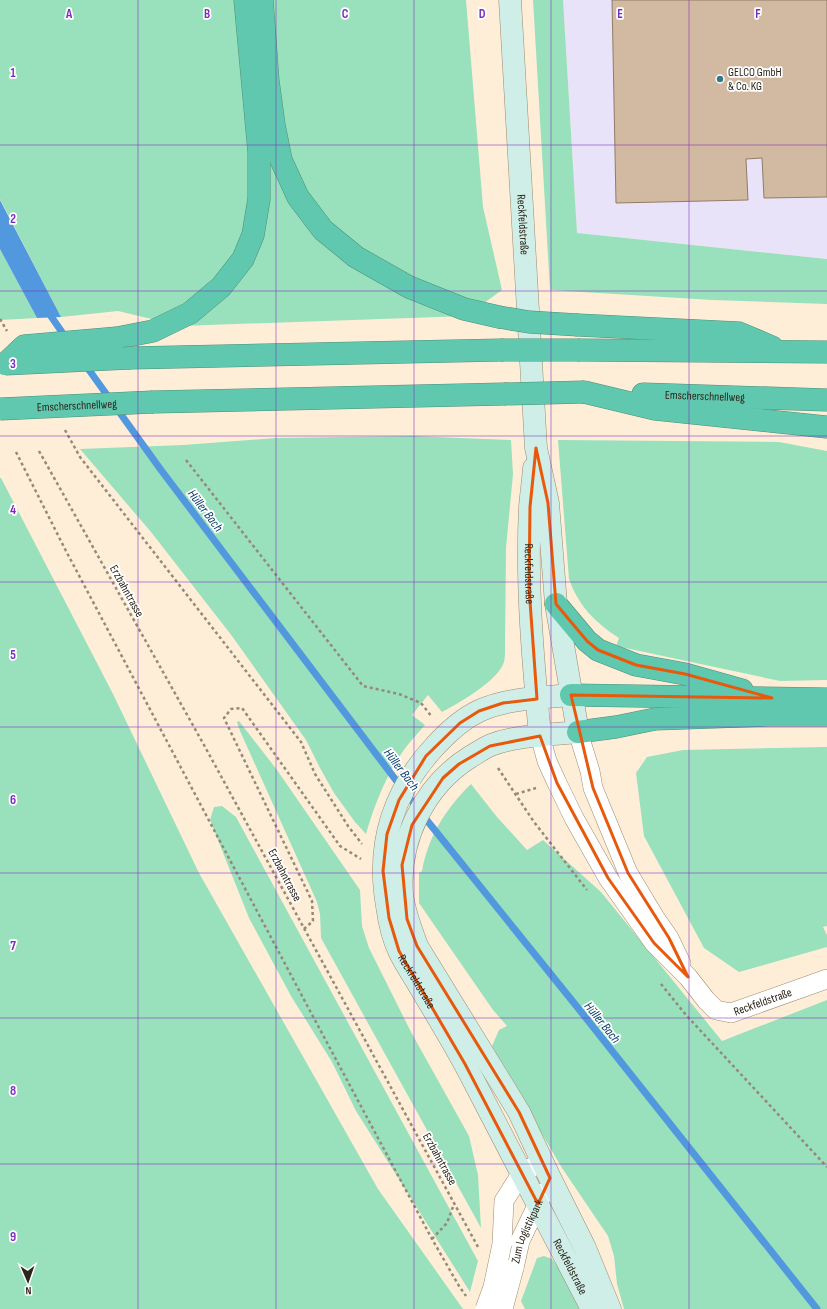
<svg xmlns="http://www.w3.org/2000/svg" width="827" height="1309" font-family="'Sofia Sans Condensed',sans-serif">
  <rect width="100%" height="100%" fill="#ffeed7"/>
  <path fill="#e8e3f9" d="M563,0H827V259L577,233Z"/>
  <path fill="#99e0bc" d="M0,0H466L483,207L502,290L466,316L181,326L118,311L61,317L0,199Z
    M533,0H563L577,233L827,259V304L712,300L550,290Z
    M0,249L1,251L37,318L0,320Z
    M412,436L511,440L513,474L506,548L505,647C505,652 505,658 504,662C498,681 459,703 442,712L428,695L412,715L425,725C419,732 412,739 406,747C387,773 375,803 366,834L355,822L334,793L320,768L306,740L232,636L151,532L80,449L183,445L276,438Z
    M558,440L779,442L827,451V680L780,681L616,646L619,638C595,623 578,605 569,579Z
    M0,478H1L113,694L199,873L378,1189L463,1309H0Z
    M239,721L277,770L360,890L362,926L369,948L411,1032L469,1136L478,1175L481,1228L321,938L320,914L317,902L240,731L237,722Z
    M827,747V926L823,927L827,935V947L739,972L704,948L644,836L636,773L647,757L683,750Z
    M471,784L497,817L527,850L543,840L601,892L722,1041L827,1000V1309H624L617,1284L614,1256L608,1236L562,1168L499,1061L492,1046L499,1030L507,1026L493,1010L419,903V873L422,871C428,837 446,808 471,784Z
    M222,806L236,817L478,1261L470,1292L356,1111L332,1062L291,996L249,918L210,820L214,807Z
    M544,1256L552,1259L561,1271L582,1309H525L521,1301L537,1258Z"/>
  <path fill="#5198de" d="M0,200L61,317L37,318L1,251L0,249Z"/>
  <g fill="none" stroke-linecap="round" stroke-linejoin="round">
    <path stroke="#5198de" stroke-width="7" d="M46,309L66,338
      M84,363L161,470L417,808L578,1008L817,1309"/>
  </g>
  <path fill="#d2b9a1" stroke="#927c65" d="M612,0H827V197L764,198L762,158L746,159L748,200L616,203Z"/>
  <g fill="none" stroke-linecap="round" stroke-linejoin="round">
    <g stroke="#9d8a70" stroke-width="20">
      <g id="street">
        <path d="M578,732L590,771L593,788L628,873L655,918L669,938L681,963"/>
        <path id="s1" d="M540,736L547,761L557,783L574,818L608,878L654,943L688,977L706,1000L716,1010L731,1013L827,979"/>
        <path d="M502,1244L504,1201L521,1174L542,1161"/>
        <path id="s2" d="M514,1268L520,1241L543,1193"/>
      </g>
    </g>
    <g stroke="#9d8a70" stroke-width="23">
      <g id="secondary">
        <path id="s3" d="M510,0L536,448L548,503L556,604L578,732C549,735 518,735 491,745C484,748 477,753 470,757C424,786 398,840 402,894C404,912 411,929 417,946L519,1112L550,1178L585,1248L610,1309"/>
        <path id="s4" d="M534,468C533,481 531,494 530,507C526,583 533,660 540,736"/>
        <path id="s5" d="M571,695C541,698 507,698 479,711C462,719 449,731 436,745C393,791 376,843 387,906C389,921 393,938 399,951C404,962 411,972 417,982C434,1011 452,1040 468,1070C509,1150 551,1229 592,1309"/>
      </g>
    </g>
    <g stroke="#4e8f7a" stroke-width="23">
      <g id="highway">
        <path d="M262,0L268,81L274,125L281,160L298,197L323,230L356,257L409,287L464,309L499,317"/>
        <path d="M578,325L739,333L772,347"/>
        <path d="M117,338L153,331L190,313L221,287L243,259L253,235L259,199V152L245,0"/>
        <path d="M580,350L827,352"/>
        <path d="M130,358L501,350"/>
        <path d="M584,392L655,409L827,427"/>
        <path id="s6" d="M643,394L827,400"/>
        <path d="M153,402L504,394"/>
        <path d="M556,604L587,641L598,650L636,665L685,674L742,690"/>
        <path d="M571,695L827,699"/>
        <path d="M578,732L616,727L655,719L769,715H827"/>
      </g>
    </g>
    <path stroke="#958978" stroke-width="2.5" stroke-dasharray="3 3" stroke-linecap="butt" d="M0,319L7,331
      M65,430L80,457L301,742L315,774L348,826L362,844
      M39,451L204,745L478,1247
      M16,452L66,551L301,994L432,1239L459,1286L466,1296
      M186,460L363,686L399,694L421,703L432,717
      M498,768L534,822L587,890
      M516,794L536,788
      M304,929L313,921L312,901L224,718L231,709L242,708L340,846L361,859
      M661,984L686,1015L827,1167
      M432,1239L447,1223L454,1204"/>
    <use href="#street" stroke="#fff" stroke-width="19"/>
    <use href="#secondary" stroke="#cfeee7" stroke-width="22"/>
    <use href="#highway" stroke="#60c8ae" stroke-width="22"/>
    <g stroke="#9d8a70" stroke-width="20" stroke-linecap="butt">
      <path id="street-bridge" d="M485,1309L493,1287L502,1244
        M503,1309L514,1268"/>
    </g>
    <g stroke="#4e8f7a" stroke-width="23" stroke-linecap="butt">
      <g id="highway-bridge">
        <path d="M499,317L529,322L578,325"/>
        <path d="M501,350H580"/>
        <path d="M5,364L130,358"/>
        <path d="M5,364L24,346L117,338"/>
        <path d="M504,394L584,392"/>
        <path id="s7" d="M0,409L153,402"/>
      </g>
    </g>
    <use href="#street-bridge" stroke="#fff" stroke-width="19"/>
    <use href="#highway-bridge" stroke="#60c8ae" stroke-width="22"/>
  </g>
  <path fill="none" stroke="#e8590c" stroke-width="3" stroke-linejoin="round" d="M536,448L548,503L556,604L587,641L598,650L636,665L685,674L772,698L571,695L593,788L628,873L669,938L688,977L654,943L608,878L557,783L540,736L490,746L459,764L443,778L412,825L402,865L407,919L417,946L519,1112L542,1161L550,1178L538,1204L465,1064L399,951L389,918L383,871L387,834L399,800L426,756L460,723L479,711L503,703L537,699L529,587L530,507Z"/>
  <path fill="none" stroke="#7b2cbf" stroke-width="1" stroke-opacity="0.55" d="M138,0V1309M276,0V1309M414,0V1309M551,0V1309M689,0V1309M0,145H827M0,291H827M0,436H827M0,582H827M0,727H827M0,873H827M0,1018H827M0,1164H827"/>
  <circle fill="#357888" stroke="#fff" stroke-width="1.5" cx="720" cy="79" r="4"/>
  <g text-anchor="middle" stroke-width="3.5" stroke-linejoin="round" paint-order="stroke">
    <g font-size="12" fill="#2c251a" stroke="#fff" text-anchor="start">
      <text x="728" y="76">GELCO GmbH<tspan x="728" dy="14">&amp; Co. KG</tspan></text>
    </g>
    <g font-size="12" fill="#2c251a" stroke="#fff">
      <text dy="4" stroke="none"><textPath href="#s3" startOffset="225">Reckfeldstraße</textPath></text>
      <text dy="4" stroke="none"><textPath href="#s6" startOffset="62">Emscherschnellweg</textPath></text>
      <text dy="4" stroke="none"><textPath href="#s7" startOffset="77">Emscherschnellweg</textPath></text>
      <text dy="4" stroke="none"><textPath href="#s4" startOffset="106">Reckfeldstraße</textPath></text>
      <text transform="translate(127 591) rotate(61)" y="4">Erzbahntrasse</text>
      <text transform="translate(285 875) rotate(62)" y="4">Erzbahntrasse</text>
      <text dy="4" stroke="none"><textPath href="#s5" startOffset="406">Reckfeldstraße</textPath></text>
      <text dy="4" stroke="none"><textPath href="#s1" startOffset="378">Reckfeldstraße</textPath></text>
      <text transform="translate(440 1159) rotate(61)" y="4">Erzbahntrasse</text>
      <text dy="4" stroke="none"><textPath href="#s2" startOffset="39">Zum Logistikpark</textPath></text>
      <text dy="4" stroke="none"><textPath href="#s5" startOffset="730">Reckfeldstraße</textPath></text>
    </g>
    <g font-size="13" font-style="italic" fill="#073d6a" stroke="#fff">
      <text transform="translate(206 510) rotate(53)" y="5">Hüller Bach</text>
      <text transform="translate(402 769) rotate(53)" y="5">Hüller Bach</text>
      <text transform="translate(603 1022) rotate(51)" y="5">Hüller Bach</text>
    </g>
  </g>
  <g font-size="13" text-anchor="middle" font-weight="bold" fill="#7b2cbf" stroke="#fff" stroke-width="3.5" stroke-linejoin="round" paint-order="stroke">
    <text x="69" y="18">A</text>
    <text x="207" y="18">B</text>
    <text x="345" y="18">C</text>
    <text x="482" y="18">D</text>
    <text x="620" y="18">E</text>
    <text x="758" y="18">F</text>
    <text x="13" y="77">1</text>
    <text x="13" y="223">2</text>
    <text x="13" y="368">3</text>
    <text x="13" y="514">4</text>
    <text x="13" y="659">5</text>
    <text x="13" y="804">6</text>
    <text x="13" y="950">7</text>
    <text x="13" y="1095">8</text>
    <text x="13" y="1241">9</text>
  </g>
  <g transform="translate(28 1281) rotate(178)" stroke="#ffffff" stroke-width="3" paint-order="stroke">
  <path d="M0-3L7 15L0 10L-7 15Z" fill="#2c251a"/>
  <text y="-6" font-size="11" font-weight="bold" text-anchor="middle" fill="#2c251a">N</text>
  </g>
</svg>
